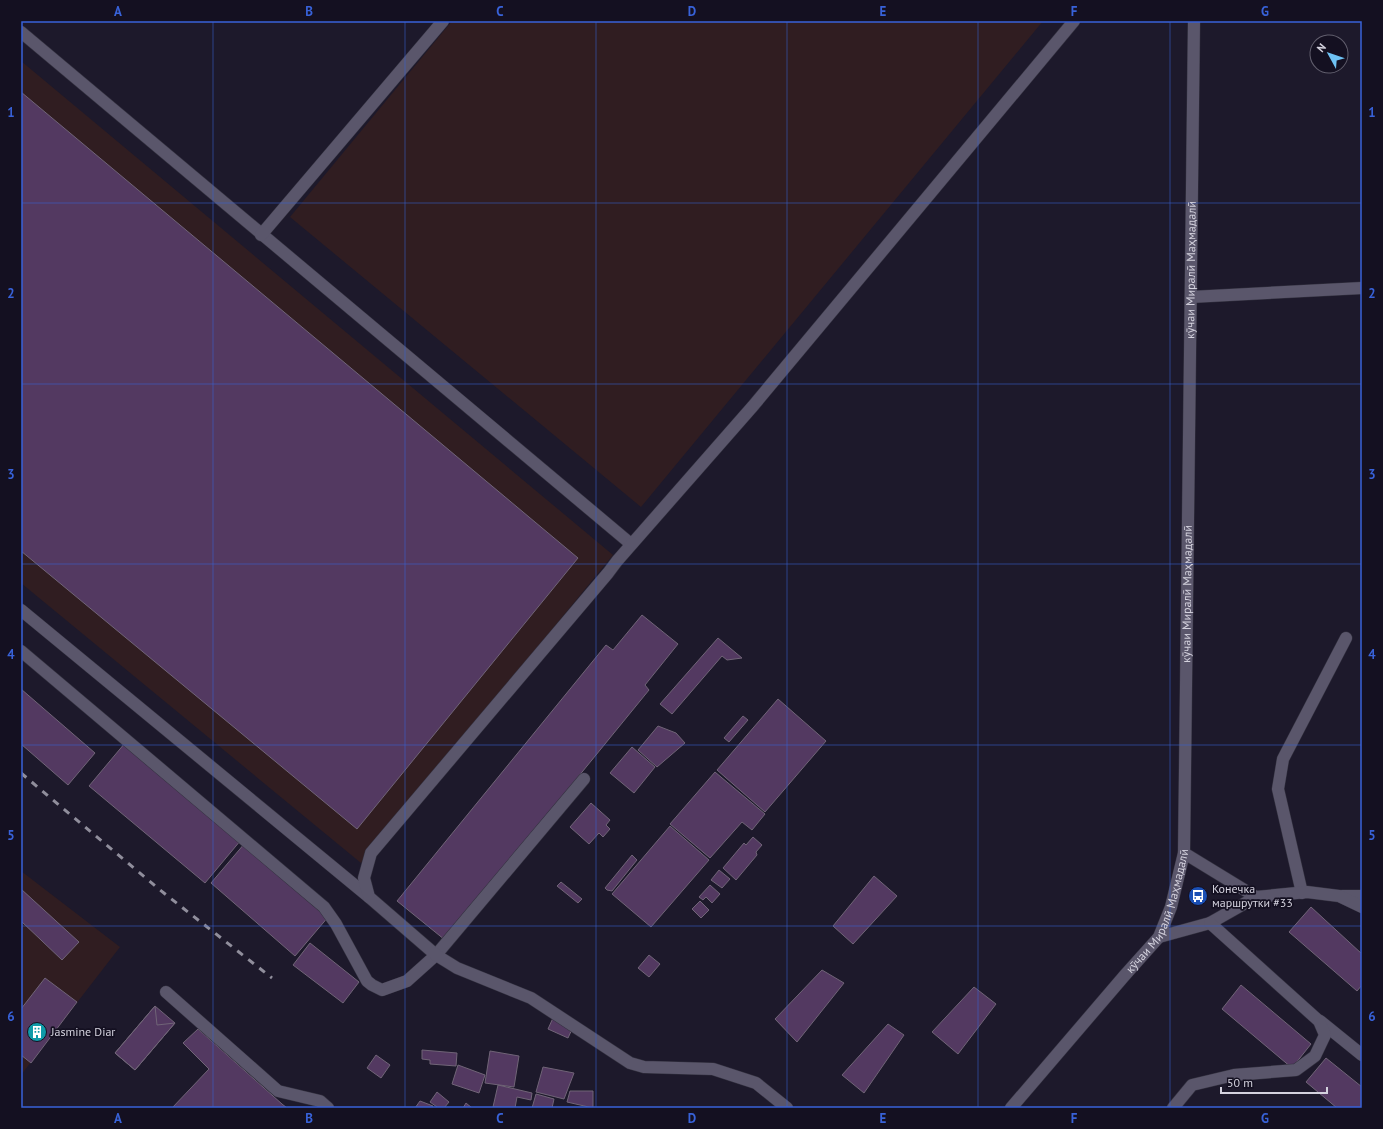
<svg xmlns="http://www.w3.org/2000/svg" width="1383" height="1129" font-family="'PT Sans',sans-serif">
  <rect width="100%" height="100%" fill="#1d192b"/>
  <path fill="#301d21" d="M452,21H1043L641,507L290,217Z
    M21,61L613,555L361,863L21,583Z
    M21,871L120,947L21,1075Z"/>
  <path fill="#533961" stroke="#706477" d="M21,92L578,558L357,829L21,551Z
    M642,615L678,644L645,685L649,690L445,940L397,901L606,645L613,650Z
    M718,638L742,658L727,660L722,656L672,714L660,704Z
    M21,689L95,753L68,785L21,744Z
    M778,699L826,741L765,812L717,770Z
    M743,716L748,720L729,742L724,738Z
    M658,726L676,733L685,743L657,767L638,750Z
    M125,743L241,840L205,883L89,786Z
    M632,747L655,767L634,793L610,773Z
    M715,772L765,814L752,830L742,822L710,858L670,824Z
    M591,803L610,820L606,825L610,829L603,837L599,833L589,844L570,827Z
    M670,826L709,860L651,927L612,894Z
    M753,837L762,845L756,852L757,855L736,880L723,868L744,843L746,845Z
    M245,843L329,916L295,956L211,883Z
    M632,855L637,860L612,891L607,890L605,888Z
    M719,870L730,879L722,888L711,880Z
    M874,876L897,896L853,944L833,926Z
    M561,882L582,899L578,903L557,886Z
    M710,885L720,894L712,903L706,897L703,900L699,897Z
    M21,889L79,942L62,960L21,921Z
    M700,901L709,910L701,918L692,909Z
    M1311,907L1362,954V985L1357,991L1289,932Z
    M310,943L359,982L343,1003L293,965Z
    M649,955L660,964L649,977L638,968Z
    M822,970L844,983L797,1042L775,1019Z
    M45,978L77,1002L31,1063L21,1055V1009Z
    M1241,985L1311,1044L1292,1068L1222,1009Z
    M974,987L996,1004L958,1054L932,1032Z
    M155,1006L175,1023L135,1070L115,1053Z
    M155,1006L157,1025L175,1023L135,1070L115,1053Z
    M553,1018L573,1027L568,1038L548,1029Z
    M888,1024L904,1035L864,1093L842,1075Z
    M198,1029L282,1104L287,1108H172L209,1069L183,1043Z
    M422,1050L457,1053L456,1066L430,1064V1060L422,1059Z
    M490,1051L519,1056L514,1087L485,1083Z
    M376,1055L390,1065L381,1078L367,1068Z
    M1326,1058L1362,1087V1108H1337L1306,1082Z
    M458,1065L485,1075L479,1093L452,1084Z
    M543,1067L574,1073L564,1099L536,1092Z
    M498,1085L532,1093L531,1100L517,1097L515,1108L493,1107Z
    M570,1091H593V1108L567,1102Z
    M437,1092L449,1102L444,1108H436L437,1107L430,1102Z
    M536,1094L554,1099L552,1108H532Z
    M420,1101L433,1106L432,1108H415Z
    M466,1103L472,1108H463Z"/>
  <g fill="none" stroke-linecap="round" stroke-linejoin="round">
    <g stroke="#343240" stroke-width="13">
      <g id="minor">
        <path d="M21,32L631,544"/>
        <path d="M261,235L443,21"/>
        <path d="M1191,297L1362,288"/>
        <path d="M21,610L369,897"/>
        <path d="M21,651L324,907L336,924L367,981L372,985L382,990L407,981L436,955L584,779"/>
        <path d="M1184,853L1256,897"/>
        <path d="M1302,893L1278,789L1283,759L1346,638"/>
        <path d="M1342,896H1362"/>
        <path d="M1159,937L1210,923L1256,897L1307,892L1339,896L1362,907"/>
        <path d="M166,992L278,1091L320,1101L328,1108"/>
        <path d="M1320,1021L1362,1055"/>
        <path d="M787,1108L756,1083L713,1069L644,1067L630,1063L531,998L457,968L436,955L369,897L364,878L371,853L608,573L617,561L753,406L1074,21"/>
        <path id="s1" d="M1011,1108L1125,975L1159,937L1171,907L1184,853L1194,21"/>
        <path d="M1173,1108L1192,1085L1234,1075L1296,1070L1315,1056L1325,1035L1319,1021L1210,923"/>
      </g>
    </g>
    <use href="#minor" stroke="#5a566b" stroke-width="12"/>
    <path stroke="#908e9c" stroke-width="3" stroke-dasharray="7 7" stroke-linecap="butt" d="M21,773L160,890L272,978"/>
  </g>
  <path fill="none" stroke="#3862d9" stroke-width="1" stroke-opacity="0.55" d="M213,21V1108M405,21V1108M596,21V1108M787,21V1108M978,21V1108M1170,21V1108M21,203H1362M21,384H1362M21,564H1362M21,745H1362M21,926H1362"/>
  <defs>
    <g id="bus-disc" transform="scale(1)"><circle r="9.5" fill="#1a4fb4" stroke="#141021"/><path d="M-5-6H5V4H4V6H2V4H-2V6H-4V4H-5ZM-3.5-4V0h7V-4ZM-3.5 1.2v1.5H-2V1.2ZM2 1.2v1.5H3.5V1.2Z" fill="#fff"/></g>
    <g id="building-disc" transform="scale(1)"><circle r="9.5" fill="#0f9aa8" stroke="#141021"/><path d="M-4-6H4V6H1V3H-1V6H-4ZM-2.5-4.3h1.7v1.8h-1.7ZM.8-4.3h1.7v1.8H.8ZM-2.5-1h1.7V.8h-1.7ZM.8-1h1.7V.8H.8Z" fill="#fff"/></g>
  </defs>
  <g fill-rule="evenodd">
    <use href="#bus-disc" x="1198" y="896"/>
    <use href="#building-disc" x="37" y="1032"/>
  </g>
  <g text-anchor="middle" stroke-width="3.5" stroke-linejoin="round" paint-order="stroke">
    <g font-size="12" fill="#d4d2de" stroke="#141021">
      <text dy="4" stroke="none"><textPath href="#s1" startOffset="897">кӯчаи Миралӣ Маҳмадалӣ</textPath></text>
      <text dy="4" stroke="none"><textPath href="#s1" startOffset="573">кӯчаи Миралӣ Маҳмадалӣ</textPath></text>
      <text dy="4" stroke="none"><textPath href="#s1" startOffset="249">кӯчаи Миралӣ Маҳмадалӣ</textPath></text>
    </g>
    <g font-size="12" fill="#d4d2de" stroke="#141021" text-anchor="start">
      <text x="1212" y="893">Конечка<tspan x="1212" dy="14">маршрутки #33</tspan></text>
      <text x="51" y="1036">Jasmine Diar</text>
    </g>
  </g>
  <rect width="1383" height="1129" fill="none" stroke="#141021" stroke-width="44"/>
  <g transform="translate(1329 54) rotate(310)"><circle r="19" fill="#141021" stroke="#615e6d"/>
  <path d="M0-3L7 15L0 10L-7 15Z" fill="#6fc2f4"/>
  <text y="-6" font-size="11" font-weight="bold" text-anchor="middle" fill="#d4d2de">N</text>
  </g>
  <path d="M1221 1087v6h106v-6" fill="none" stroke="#d4d2de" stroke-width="2"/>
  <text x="1227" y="1087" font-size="12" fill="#d4d2de" stroke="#141021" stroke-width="3" paint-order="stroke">50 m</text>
  <rect x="22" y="22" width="1339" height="1085" fill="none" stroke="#3862d9" stroke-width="1.5"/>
  <g font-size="13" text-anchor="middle" font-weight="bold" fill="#3862d9">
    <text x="118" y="16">A</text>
    <text x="309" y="16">B</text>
    <text x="500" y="16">C</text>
    <text x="692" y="16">D</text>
    <text x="883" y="16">E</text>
    <text x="1074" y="16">F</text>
    <text x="1265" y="16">G</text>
    <text x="11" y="117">1</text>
    <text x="1372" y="117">1</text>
    <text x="11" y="298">2</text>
    <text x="1372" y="298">2</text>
    <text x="11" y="479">3</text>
    <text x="1372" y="479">3</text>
    <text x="11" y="659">4</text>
    <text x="1372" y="659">4</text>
    <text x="11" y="840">5</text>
    <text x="1372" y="840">5</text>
    <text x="11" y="1021">6</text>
    <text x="1372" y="1021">6</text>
    <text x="118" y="1123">A</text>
    <text x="309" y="1123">B</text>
    <text x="500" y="1123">C</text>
    <text x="692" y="1123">D</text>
    <text x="883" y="1123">E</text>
    <text x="1074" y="1123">F</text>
    <text x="1265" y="1123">G</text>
  </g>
</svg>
